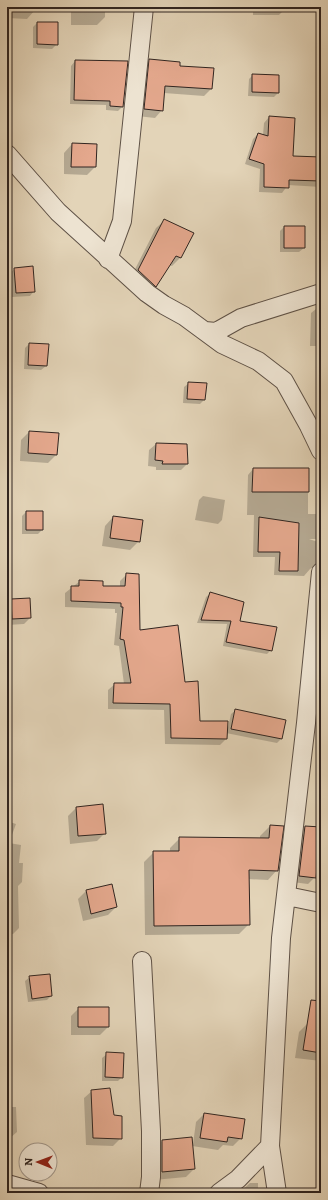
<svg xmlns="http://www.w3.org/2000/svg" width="328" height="1200" font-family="Alegreya,serif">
  <rect width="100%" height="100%" fill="#e3d4b8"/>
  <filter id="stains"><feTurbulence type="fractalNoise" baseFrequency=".005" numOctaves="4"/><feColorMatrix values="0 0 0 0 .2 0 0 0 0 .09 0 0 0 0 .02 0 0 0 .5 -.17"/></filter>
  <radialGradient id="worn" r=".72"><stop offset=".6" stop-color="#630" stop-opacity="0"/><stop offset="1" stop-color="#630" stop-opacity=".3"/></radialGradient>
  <path fill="#0003" d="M7,7H35V10L27,19L7,18Z
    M71,7H105V17L97,25H71Z
    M253,7H283V11L279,15H253Z
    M37,23L57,44L52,49L33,48V27Z
    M150,60L179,66L211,89L204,96L164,93L162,110L155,118L137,116L142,67Z
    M75,61L122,107L118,111L106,110V105L70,104L71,66Z
    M253,75L278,93L274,97L248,96L249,79Z
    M269,117L292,157L321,158V187L288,185L282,193L259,192L260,169L245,164L253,139L258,134L263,135L264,123Z
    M72,144L95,167L87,175L64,174V153Z
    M7,190L10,194L7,197Z
    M165,220L192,233L180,258L172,266L169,265L156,286L148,294L130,279L156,228Z
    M284,227L304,248L299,252H280V231Z
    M14,269L34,291L30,296L12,297L10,274Z
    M321,305V346H310L311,313Z
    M29,344L46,366L41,370L24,369L25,348Z
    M189,383L204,400L200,404L183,403L184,387Z
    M321,416V436L312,421L316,417Z
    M29,432L56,455L48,463L20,461L21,440Z
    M156,444L187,464L181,470H156V467L148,466L149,450Z
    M253,469H308V514H321V539H309L321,543V568L316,566L310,569L304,576L274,575L275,557H253L254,515H247L248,475Z
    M203,496L225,500L222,520L218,524L195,520L199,500Z
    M26,512L42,530L38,534H22V516Z
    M113,517L139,541L130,550L102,546L105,526Z
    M127,574L139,631L184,683L199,722L227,732L231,714L236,710L281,739L277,743L226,733V739L220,745L165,744L164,710L108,709V690L115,684H124L119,646L114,645L117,613H115V609L65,607V593L80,581L102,587H120V581Z
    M211,593L239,622L271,650L267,654L223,646L227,624L197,623L206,597Z
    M29,599L30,618L24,624L7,625V600Z
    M321,701V720L316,719Z
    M321,729V753L317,752Z
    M102,805L105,833L97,841L70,844L68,816L76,808Z
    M7,821L16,824L9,843L21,845L19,863H23L22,882L18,886L19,928L13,934L7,935Z
    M270,826L277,870L268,880L248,879L249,924L239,934L145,935L144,862L154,852H170V848L180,838L260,839V836Z
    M305,827L315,877L308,884L292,882L298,834Z
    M86,891L116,907L108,915L83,921L78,899Z
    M30,977L51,996L47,1000L28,1002L25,981Z
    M79,1008L108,1027L100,1035H71V1016Z
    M307,1024L321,1026V1061L295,1058L299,1032Z
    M107,1054L122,1077L118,1081H102V1058Z
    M92,1091L121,1138L113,1146L86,1145L84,1098Z
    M7,1107H16L17,1132L10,1138H7Z
    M204,1114L241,1138L233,1146L223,1145L218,1150L192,1146L194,1169L186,1177L154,1180V1149L162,1141L192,1138L193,1144L196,1122Z
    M250,1183H258V1193H239Z"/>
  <path fill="#e4a88d" stroke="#312520" d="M37,22H58V45L37,44Z
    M149,59L180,62V66L214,68L212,89L165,86L163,111L144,109Z
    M75,60L128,61L123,107L110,106V101L74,100Z
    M252,74L279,75V93L252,92Z
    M269,116L295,118L293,156L321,157V181L289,180V188L264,187V164L249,159L258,133L268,136Z
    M72,143L97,144L96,167H71Z
    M164,219L194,233L181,258L176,256L156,287L138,270Z
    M284,226H305V248H284Z
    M33,266L35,292L16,293L14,268Z
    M29,343L49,344L47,366L28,365Z
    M188,382L207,383L205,400L187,399Z
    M29,431L59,433L57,455L28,453Z
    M156,443L187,444L188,464H162L163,461L155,460Z
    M253,468H309V492H252Z
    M26,511H43V530H26Z
    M113,516L143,520L140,542L110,538Z
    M259,517L299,523L298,571H279L280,552H258Z
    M126,573L139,574L140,630L178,625L185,682L198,681L200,721H228L227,739L171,738L170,704L113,703L114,683H131L124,640L120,639L123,607H121V603L71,601V586H79V580L103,581V586H125Z
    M210,592L244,602L240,621L277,627L272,651L226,642L231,621L201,620Z
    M30,598L31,618L12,619L11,599Z
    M235,709L286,720L282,739L231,729Z
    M103,804L106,834L78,836L76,807Z
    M270,825L284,826L278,871L249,870L250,925L154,926L153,851H179V837L269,838Z
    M305,826L321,827L316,878L299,876Z
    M112,884L117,907L91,914L86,890Z
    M50,974L52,996L32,999L29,976Z
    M311,1000L321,1001V1053L303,1050Z
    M78,1007H109V1027H78Z
    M106,1052L124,1053L123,1078L105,1077Z
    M110,1088L114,1115L122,1116V1139L93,1138L91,1090Z
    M204,1113L245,1119L242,1139L228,1137L227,1142L200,1138Z
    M192,1137L195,1169L162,1172V1140Z"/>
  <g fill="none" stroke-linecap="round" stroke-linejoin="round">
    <g stroke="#5e5146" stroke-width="20">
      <path id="street" d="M7,154L58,212L147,293L164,305L184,316L222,344L258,361L284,381L309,426L321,451
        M108,259L122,221L144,7
        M205,331L216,332L241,318L321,293
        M287,896L321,903
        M142,961L151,1131V1177L149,1193
        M7,1184L39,1193
        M219,1193L238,1179L270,1146
        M277,1193L270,1146L281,938L306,723L321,572"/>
    </g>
    <use href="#street" stroke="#ede3d1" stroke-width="18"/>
  </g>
  <rect width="328" height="1200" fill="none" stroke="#e3d4b8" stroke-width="24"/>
  <rect x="8" y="8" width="312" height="1184" fill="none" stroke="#312520" stroke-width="2"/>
  <rect x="12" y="12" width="304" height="1176" fill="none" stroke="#312520"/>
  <g transform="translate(38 1162) rotate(271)"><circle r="19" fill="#ede3d1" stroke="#a2978a"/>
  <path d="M0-3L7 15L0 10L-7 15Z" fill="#8f2418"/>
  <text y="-6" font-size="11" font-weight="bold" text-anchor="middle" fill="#312520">N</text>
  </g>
  <rect width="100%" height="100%" filter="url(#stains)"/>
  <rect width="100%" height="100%" fill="url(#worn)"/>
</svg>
